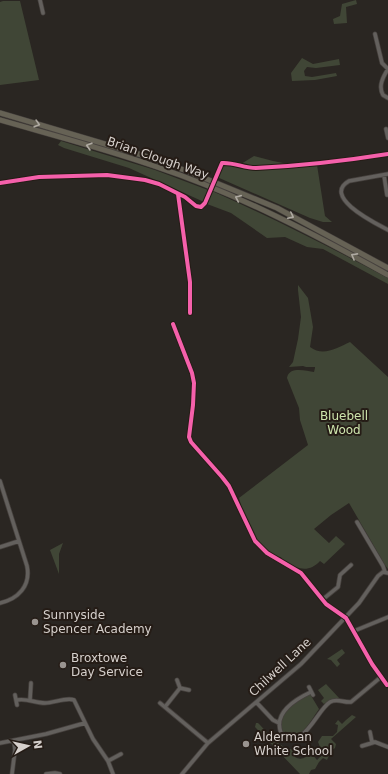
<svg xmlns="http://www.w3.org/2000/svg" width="388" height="774" font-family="'DejaVu Sans',sans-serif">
  <rect width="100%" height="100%" fill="#2a2622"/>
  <path fill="#404636" d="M356,0L357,4L346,7L347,23L334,24L333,19L340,16L342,4Z
    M3,1H20L39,80L0,85V2Z
    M302,58L313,64L339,59L340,65L316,68L307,67L304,71L305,76L312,77L336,73L337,76L315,80L292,81L291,73Z
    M61,141L155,170L208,190L204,202L129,168L64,148L58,145Z
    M254,156L273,161L288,164L254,166L241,164Z
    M226,164L243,169H267L317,165L325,216L332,222H323L310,218L217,177L222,167Z
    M212,191C272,218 330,247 388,278V284L323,249L307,247L285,237L267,238L231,213L207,204Z
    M298,285L308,298L313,327L310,347C323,357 337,348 350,342L388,377V569L385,565L349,503L331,515L314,529L329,543L336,536L345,544L324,564L320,561C310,572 299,570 288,563C284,561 282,561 281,557C263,558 250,531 244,517C242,511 241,504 239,498L308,445L300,420L299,408L287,378C289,366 306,371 314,372L315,368V367H306L303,366L289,367L293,362L298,339L301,317L298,290Z
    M63,543L59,554V574L50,550Z
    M342,649L345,653L337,660L340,664L337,667L331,660L327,659Z
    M326,684L340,699L331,700L324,704L321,701L324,698L318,690Z
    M310,694L319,709C310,721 301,744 283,732C276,713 296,701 310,694Z
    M352,715L356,717L331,739L336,744L335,748L331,751L327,760L323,758L319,762L315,769L311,770L309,774H300L255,727L256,723H258C269,734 279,749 296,750L295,757C301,761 307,757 311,753L317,760L323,754L318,742L322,736H333L337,732L338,725L335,724L338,720L342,724L346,720Z"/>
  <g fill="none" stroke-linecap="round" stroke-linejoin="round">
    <g stroke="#46413e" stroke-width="5">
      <path id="minor" d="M40,0L43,13
        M375,34L382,63L388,69
        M388,69C383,77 378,86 383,95L388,98
        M386,129L388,138
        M315,164L388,154
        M388,174L349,181C321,197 377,224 388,230
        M384,175L387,195
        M173,324L192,373L194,383L193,405L189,437L191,442L222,477L229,486L255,541L267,553L301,573L326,604L346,618L372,664L387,685
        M0,481L27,566C31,586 18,599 0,603
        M357,522L383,566L385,572
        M0,547L19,541
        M322,600L338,587L340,575L351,565
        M354,631L388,617
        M177,680L180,688
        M309,687L313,695
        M180,688L189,690
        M311,692C296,699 273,712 281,733C303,753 316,711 330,702C337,698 344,703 351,702L381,677
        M15,695L17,705
        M17,700C27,698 35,703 45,703C54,703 66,697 74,700L93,739L108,761L113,774
        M30,700L31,683
        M160,703L208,743
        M257,703L273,720L279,723
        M165,707L180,688
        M370,732L372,742
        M0,743L46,734L85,723
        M362,746L375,742L388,747
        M108,761L121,754
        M12,774L15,750L14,741
        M46,774L55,773L60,774
        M182,774L208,743L301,664L359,603L378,576L383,572L388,573"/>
    </g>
    <g stroke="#46413e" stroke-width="6">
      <path id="highway" d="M0,113L142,155L187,171L277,208L388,268
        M0,120C52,135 106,149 157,167C238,194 314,234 388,275"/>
    </g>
    <use href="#minor" stroke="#63605d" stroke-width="3.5"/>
    <use href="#highway" stroke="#666255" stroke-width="5"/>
    <g stroke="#251c16" stroke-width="6">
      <path id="cycleway" d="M0,183L39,177L107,175L145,180L159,184L185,197L196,206L201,207L205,203L222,163C233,162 244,168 256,168C300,166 344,161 388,154
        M178,194L190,282V313
        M173,324L192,373L194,383L193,405L189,437L191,442L222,477L229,486L255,541L267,553L301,573L326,604L346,618L372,664L387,685"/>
    </g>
    <use href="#cycleway" stroke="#f560ab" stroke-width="4"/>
  </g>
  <defs><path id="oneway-chevron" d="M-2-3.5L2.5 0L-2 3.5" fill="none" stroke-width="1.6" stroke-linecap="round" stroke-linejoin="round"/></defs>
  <g stroke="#afaaa2">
    <use href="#oneway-chevron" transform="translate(37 124) rotate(16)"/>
    <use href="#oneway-chevron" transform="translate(89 146) rotate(-164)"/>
    <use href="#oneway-chevron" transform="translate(238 198) rotate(-156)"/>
    <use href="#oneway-chevron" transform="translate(291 216) rotate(27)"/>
    <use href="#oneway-chevron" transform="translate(354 256) rotate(-151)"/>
  </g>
  <g fill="#9a9490" stroke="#251c16" stroke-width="1.5">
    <circle cx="35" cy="622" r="4"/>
    <circle cx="63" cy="665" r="4"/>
    <circle cx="246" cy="744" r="4"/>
  </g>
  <g text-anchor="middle" stroke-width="4" stroke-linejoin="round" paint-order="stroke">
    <g font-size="12" fill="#d6d0cc" stroke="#251c16">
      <text transform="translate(158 158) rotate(19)" y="4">Brian Clough Way</text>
      <text transform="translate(280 667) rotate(-43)" y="4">Chilwell Lane</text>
    </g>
    <g font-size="12" fill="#cee5ad" stroke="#251c16">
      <text x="344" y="420">Bluebell<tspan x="344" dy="14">Wood</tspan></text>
    </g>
    <g font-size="12" fill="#d6d0cc" stroke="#251c16" text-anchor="start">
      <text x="43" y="619">Sunnyside<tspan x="43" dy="14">Spencer Academy</tspan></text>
      <text x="71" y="662">Broxtowe<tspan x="71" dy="14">Day Service</tspan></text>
      <text x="254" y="741">Alderman<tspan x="254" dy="14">White School</tspan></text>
    </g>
  </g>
  <g transform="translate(28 746) rotate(82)" stroke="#251c16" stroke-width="3" paint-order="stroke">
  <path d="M0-3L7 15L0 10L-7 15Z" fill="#d6d0cc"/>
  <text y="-6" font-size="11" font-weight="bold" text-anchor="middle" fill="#d6d0cc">N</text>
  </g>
</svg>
